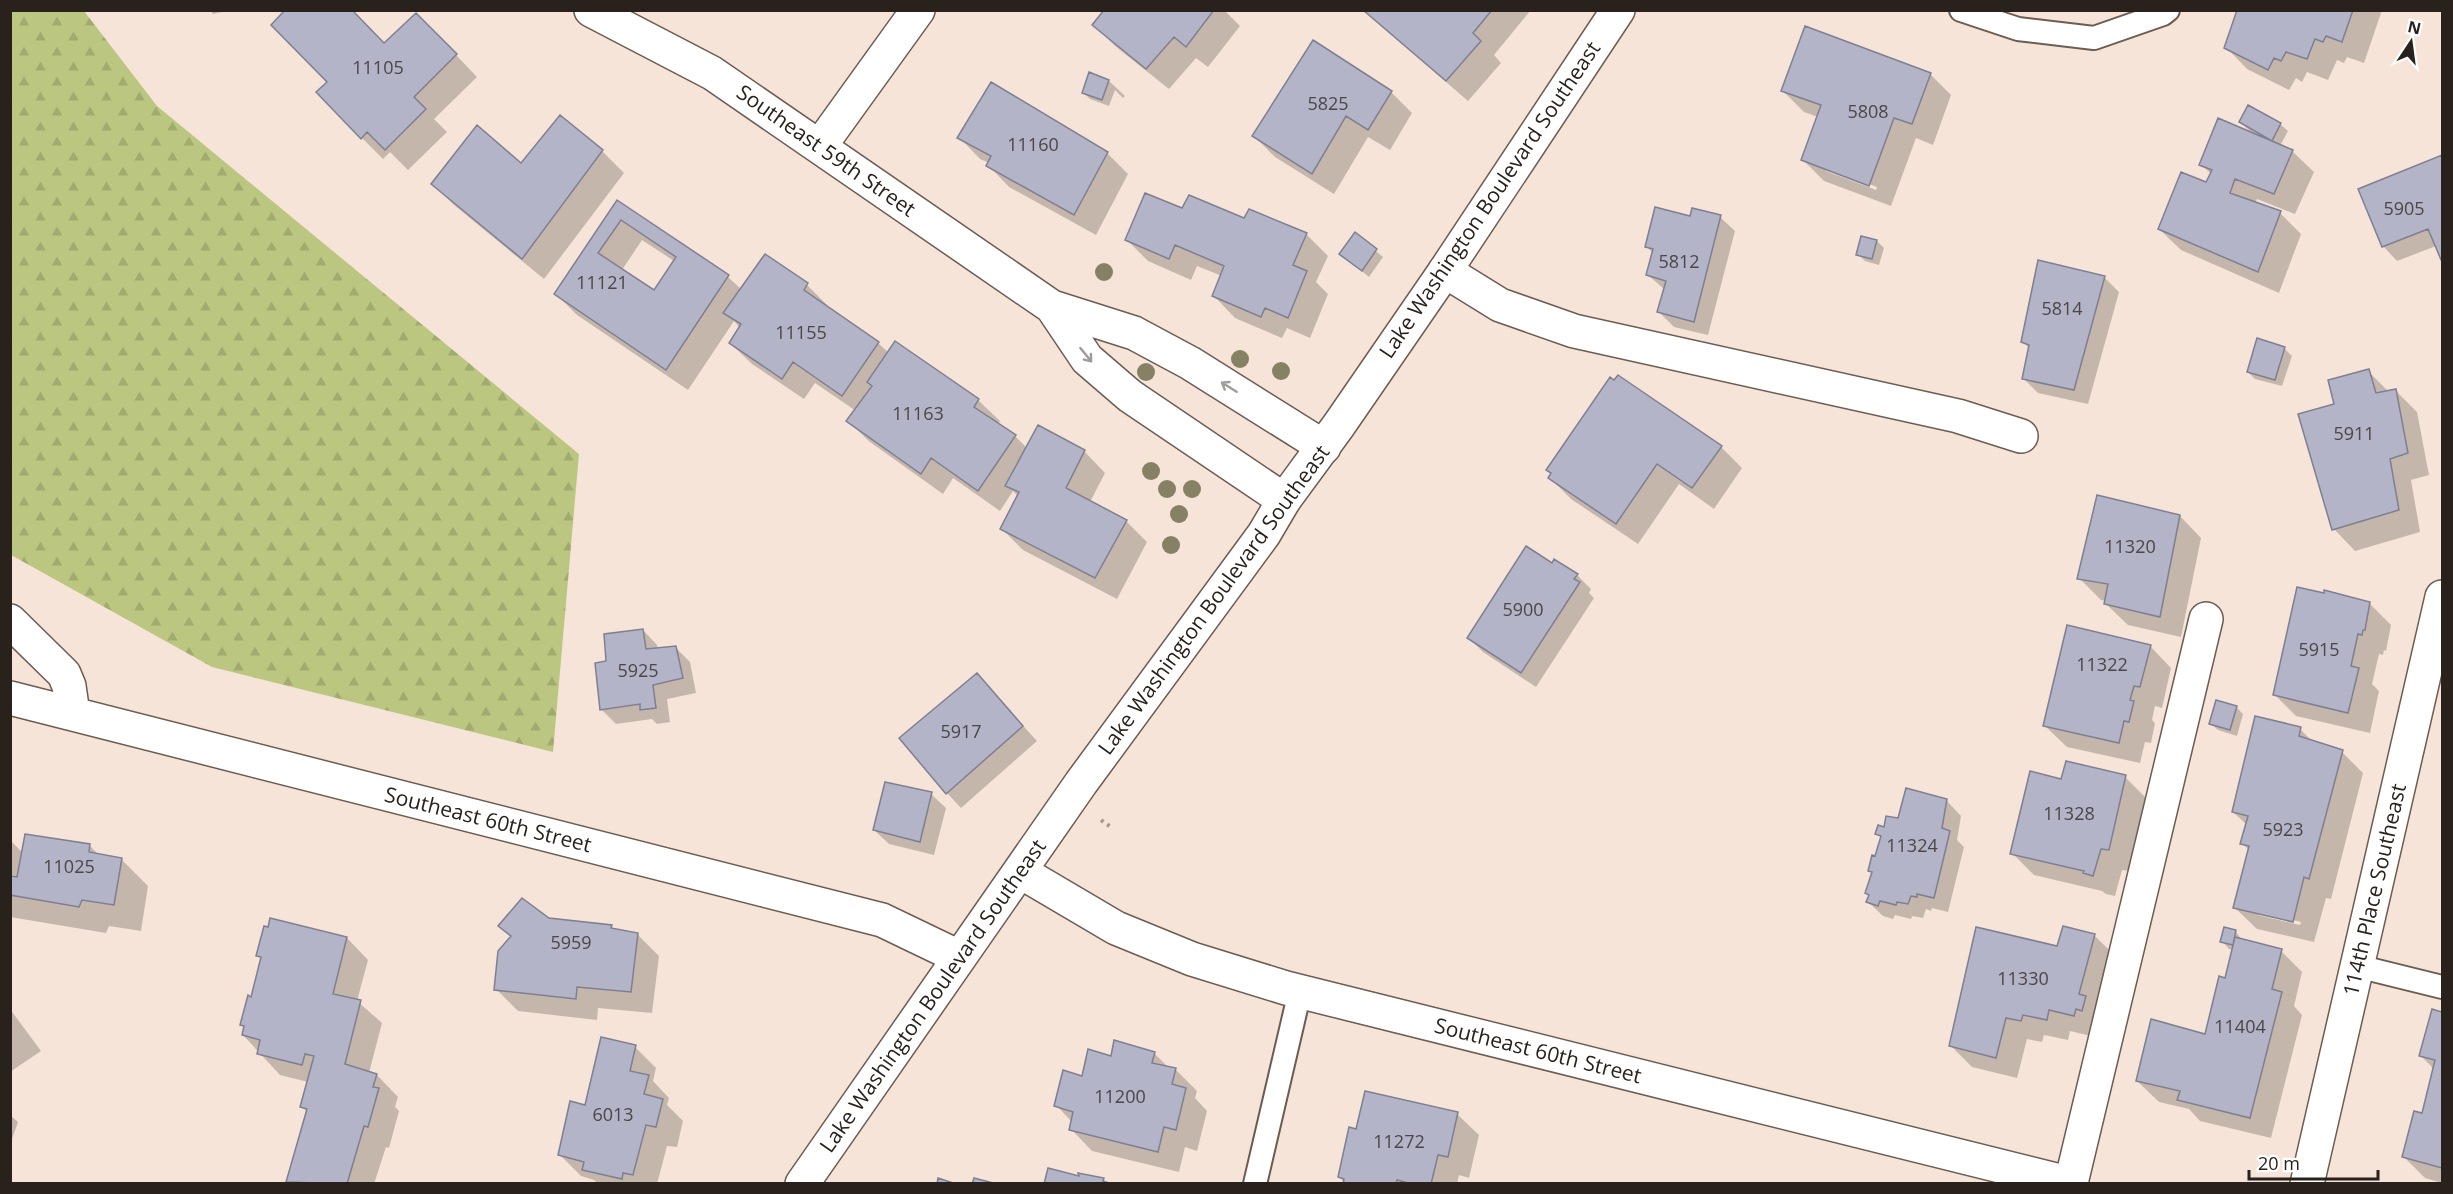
<svg xmlns="http://www.w3.org/2000/svg" width="2453" height="1194" font-family="'Open Sans',sans-serif">
  <defs>
    <pattern id="forest-firs" width="22" height="20" patternUnits="userSpaceOnUse" patternTransform="scale(1.5)"><rect width="22" height="20" fill="#bbc781"/><path d="M5 1l3.5 6h-7zM16 11l3.5 6h-7z" fill="#a1ab6f"/></pattern>
  </defs>
  <rect width="100%" height="100%" fill="#f7e4d8"/>
  <path fill="url(#forest-firs)" d="M11,10L84,11L157,106L579,454L553,752L212,667L11,555Z"/>
  <path fill="#0003" fill-rule="evenodd" d="M210,10H231L213,14Z
    M1106,10H1224L1240,26L1208,67L1196,58L1169,89L1115,46L1094,25Z
    M1363,10H1531L1494,55L1501,63L1468,101Z
    M2238,10H2382L2364,63L2347,57L2344,63L2337,60L2328,80L2307,72L2302,82L2296,78L2289,90L2247,69L2226,47Z
    M438,36L477,77L434,119L447,132L408,170L390,152L383,159L362,138L384,45Z
    M1090,74L1109,81L1125,96L1123,98L1115,90L1109,106L1090,99L1083,92Z
    M1930,74L1951,95L1933,145L1916,138L1891,206L1824,181L1803,160L1818,117L1804,112L1783,91ZM1826,168L1877,187L1876,190L1826,171Z
    M1391,92L1412,113L1390,150L1368,137L1334,194L1275,157L1254,136Z
    M560,117L602,151L624,173L544,279L454,205L433,184L521,165Z
    M2240,122L2280,124L2288,131L2280,146L2292,151L2314,172L2295,214L2257,199L2255,204L2280,213L2301,234L2279,293L2181,250L2159,229L2207,184L2211,174L2201,164L2253,134Z
    M959,137L1107,153L1128,174L1096,235L1009,187L988,165L989,163L980,159Z
    M2442,157V262L2436,246L2397,261L2383,246L2360,190Z
    M617,202L728,277L742,290L807,285L828,306L827,308L878,343L889,353L978,400L1000,421L998,425L1015,436L1027,448L1084,451L1105,473L1090,502L1126,521L1147,542L1117,599L1023,550L1002,529L1019,497L1013,491L1000,511L953,478L943,494L870,442L848,421L856,411L815,383L804,399L752,364L730,343L740,328L734,321L688,390L577,315L556,294ZM642,240L674,261L654,292L622,270Z
    M1182,210L1245,220L1306,234L1328,256L1316,282L1328,294L1310,338L1287,328L1282,338L1235,318L1214,296L1222,276L1197,266L1191,280L1148,261L1127,240Z
    M1691,217H1720L1735,231L1708,335L1674,327L1659,312L1665,290L1648,275L1653,253L1647,247Z
    M1355,234L1383,257L1369,277L1341,254Z
    M1877,241L1884,248L1879,265L1865,261L1858,254Z
    M2040,262L2105,278L2119,292L2088,404L2038,393L2024,379L2030,349L2022,341Z
    M2284,348L2292,356L2282,386L2255,379L2248,372Z
    M2368,371L2389,392L2396,391L2417,412L2429,475L2411,480L2420,532L2355,551L2334,529L2336,405Z
    M1721,447L1742,468L1714,509L1679,484L1638,544L1571,499L1550,478Z
    M2180,516L2201,538L2181,637L2128,625L2106,604L2107,601L2101,600L2079,578Z
    M1552,565L1577,575L1591,589L1589,593L1594,598L1536,687L1483,652L1469,638Z
    M2369,603L2391,625L2386,651L2384,650L2383,655L2379,654L2372,684L2379,691L2370,733L2296,716L2275,695Z
    M643,630L657,645L658,649L675,647L690,662L696,693L667,699L670,722L657,724L652,719L616,724L601,709L608,662Z
    M2150,646L2171,668L2162,708L2155,706L2152,720L2155,723L2151,743L2145,742L2140,763L2067,747L2045,726Z
    M977,675L1037,741L961,808L947,793Z
    M2236,707L2243,714L2237,736L2218,730L2210,723Z
    M2300,729L2314,743L2342,752L2363,773L2331,899L2326,898L2314,942L2257,929L2235,908L2250,851L2242,843L2247,825L2233,812ZM2258,912L2301,922L2300,925L2258,915Z
    M2125,777L2146,798L2131,871L2122,870L2115,896L2106,894L2102,891L2034,875L2012,853L2063,781Z
    M931,794L946,808L934,855L889,844L874,830Z
    M1947,801L1961,816L1957,840L1964,847L1948,912L1932,908L1931,911L1926,909L1923,918L1912,916L1911,919L1895,915L1893,919L1883,916L1868,902L1873,874L1870,870L1882,838L1877,834L1899,820Z
    M10,840L23,853L90,846L99,855L121,859L148,886L141,931L109,926L106,933L10,917Z
    M549,920L611,927L615,930L637,934L659,956L652,1013L598,1008L597,1020L518,1011L496,989L511,937L500,926Z
    M2064,928L2095,936L2116,957L2095,1037L2070,1031L2068,1040L2044,1035L2042,1042L2027,1039L2017,1078L1972,1067L1951,1046L2058,948Z
    M2236,932L2242,940L2281,951L2302,972L2294,1006L2302,1015L2271,1138L2200,1121L2189,1109L2159,1102L2137,1081L2206,1036L2234,950L2229,949L2222,941Z
    M347,938L368,960L357,1001L382,1023L369,1073L377,1075L398,1097L395,1107L399,1111L389,1148L386,1147L374,1184H289L288,1182L307,1112L302,1106L308,1082L280,1075L243,1035L245,1028L241,1024L252,999L262,959L258,955Z
    M10,1009L41,1051L10,1072Z
    M2433,1011L2442,1013V1183L2425,1178L2404,1157L2423,1114L2434,1069L2421,1056Z
    M635,1047L656,1068L653,1081L669,1098L667,1105L683,1121L677,1147L667,1146L657,1184H598L594,1180L581,1176L560,1155L587,1107Z
    M1154,1053L1169,1068L1175,1069L1197,1091L1195,1098L1207,1111L1197,1151L1185,1147L1179,1172L1092,1151L1071,1129L1072,1122L1056,1105L1083,1077L1112,1058Z
    M1457,1114L1479,1135L1469,1178L1459,1175L1457,1184H1345L1340,1177Z
    M10,1115L18,1122L11,1142H10Z"/>
  <path fill="#b3b4c7" stroke="#7e7f91" stroke-width="1.5" fill-rule="evenodd" d="M285,10H352L384,43L416,13L457,54L414,97L426,109L385,150L367,132L361,139L316,92L327,82L271,25Z
    M1104,10H1214L1186,47L1174,37L1146,69L1092,25Z
    M1363,10H1492L1473,33L1481,41L1446,81Z
    M2237,10H2353L2342,42L2326,36L2323,42L2315,39L2307,59L2286,52L2281,61L2274,58L2268,70L2224,48Z
    M1805,26L1931,73L1912,124L1894,118L1869,186L1801,160L1821,105L1781,91Z
    M1313,40L1392,91L1368,130L1346,116L1312,174L1252,136Z
    M1089,72L1109,80L1102,100L1082,93Z
    M991,82L1108,152L1074,215L986,166L991,156L957,138Z
    M2248,105L2281,123L2272,141L2239,122Z
    M560,115L603,150L522,259L431,184L477,125L521,163Z
    M2218,118L2293,150L2274,194L2235,179L2230,193L2281,211L2258,272L2158,229L2181,172L2206,182L2212,170L2199,165Z
    M2442,155V262L2428,229L2382,247L2358,189Z
    M1145,193L1182,208L1189,195L1244,218L1249,209L1307,233L1293,265L1307,271L1288,318L1265,308L1261,317L1212,296L1224,266L1175,245L1169,259L1125,240Z
    M617,200L729,275L666,370L554,294ZM621,220L676,257L654,290L598,253Z
    M1655,207L1690,216L1692,208L1721,215L1694,322L1657,312L1666,281L1646,275L1653,249L1645,247Z
    M1355,232L1377,249L1362,271L1339,254Z
    M1861,236L1877,240L1872,259L1856,255Z
    M765,254L808,283L804,290L879,342L842,396L793,362L782,379L729,343L741,324L723,313Z
    M2038,260L2105,276L2074,390L2022,379L2029,345L2021,342Z
    M2257,338L2285,347L2275,380L2247,372Z
    M895,341L979,399L974,407L1016,435L978,491L931,458L921,474L846,421L872,386L867,382Z
    M2369,369L2376,393L2396,389L2408,453L2390,459L2399,510L2332,530L2298,414L2334,404L2328,380Z
    M1618,375L1722,446L1692,488L1657,464L1616,524L1548,478L1551,473L1546,470L1610,377L1614,380Z
    M1038,425L1085,450L1066,488L1127,520L1095,578L1000,529L1019,492L1005,486Z
    M2097,495L2180,515L2160,617L2104,604L2108,584L2077,579Z
    M1526,546L1552,563L1554,559L1578,574L1574,579L1580,582L1521,673L1467,638Z
    M2297,587L2324,593V590L2370,602L2365,630H2363L2362,635L2358,634L2351,666L2359,668L2348,713L2273,695Z
    M2067,625L2151,645L2140,687L2134,686L2130,700L2134,701L2129,722L2124,721L2119,743L2043,726Z
    M643,629L646,649L676,646L683,678L653,685L656,708L640,710V704L600,710L595,663L606,661L604,634Z
    M977,673L1023,726L946,794L899,738Z
    M2216,700L2237,706L2230,730L2209,724Z
    M2255,716L2301,727L2299,736L2343,750L2309,879L2304,877L2293,922L2233,908L2249,846L2240,844L2248,816L2232,812Z
    M2066,761L2126,775L2109,850L2101,849L2093,876L2083,873L2084,871L2010,854L2030,771L2061,779Z
    M885,782L932,792L920,842L873,830Z
    M1906,788L1947,799L1942,828L1950,831L1934,898L1917,894V897L1911,896L1908,904L1897,902L1896,905L1880,901L1878,906L1866,902L1869,895L1865,893L1872,872L1868,871L1872,855L1875,856L1881,836L1875,834L1878,825L1884,827L1886,816L1898,818Z
    M25,834L90,844L89,852L122,858L114,905L82,900L79,907L10,895V876L17,877Z
    M522,898L549,918L612,925L611,928L638,933L631,992L577,987L576,999L494,990L498,951L511,936L498,926Z
    M270,918L347,937L333,994L361,1000L345,1064L377,1074L373,1087L379,1088L368,1127L364,1126L347,1184L286,1182L307,1109L300,1107L314,1056L305,1054L302,1065L257,1054L260,1040L242,1035L244,1026L240,1025L248,995L251,997L261,957L256,956L264,926L268,927Z
    M2063,926L2095,934L2079,994L2086,996L2082,1011L2076,1009L2074,1016L2049,1010L2047,1020L2023,1015L2021,1021L2006,1018L1996,1058L1949,1046L1976,927L2057,946Z
    M2224,927L2236,930L2233,945L2220,942Z
    M2235,937L2282,949L2272,989L2282,992L2250,1118L2177,1100L2180,1091L2136,1081L2151,1019L2205,1034L2219,976L2225,978Z
    M2432,1009L2442,1012V1168L2402,1157L2414,1111L2422,1113L2435,1060L2419,1056Z
    M601,1037L636,1045L630,1071L649,1075L644,1094L663,1099L656,1127L646,1125L633,1175L623,1173L622,1179L582,1170L584,1162L558,1155L570,1101L585,1105Z
    M1114,1040L1155,1052L1152,1063L1176,1068L1172,1084L1186,1088L1176,1130L1164,1127L1158,1152L1069,1130L1073,1112L1054,1106L1063,1070L1082,1076L1088,1049L1111,1056Z
    M1365,1091L1458,1112L1448,1157L1438,1155L1431,1184H1412L1397,1180L1396,1184H1343L1344,1179L1338,1177L1349,1127L1356,1129Z
    M1048,1168L1079,1176L1078,1173L1104,1178L1103,1181L1112,1184H1044Z
    M938,1178L956,1184H937Z
    M974,1178L997,1184H972Z"/>
  <g fill="none" stroke-linecap="round" stroke-linejoin="round">
    <g stroke="#6c5c51" stroke-width="26">
      <path id="lane" d="M1961,10L2018,29L2094,38L2163,14L2168,10
        M2357,966L2442,987
        M1255,1184L1300,991"/>
    </g>
    <g stroke="#6c5c51" stroke-width="36">
      <path id="street" d="M591,10L712,73L1052,307L1134,333L1190,363L1324,447
        M820,146L918,10
        M1445,271L1500,305L1574,331L1958,416L2021,436
        M1052,307L1087,359L1130,396L1284,500
        M10,621L64,674L69,686L73,714
        M10,698L882,920L959,957
        M2071,1183L2206,619
        M2307,1184L2442,597"/>
    </g>
    <g stroke="#6c5c51" stroke-width="36">
      <path id="secondary" d="M1021,872L1116,928L1192,959L1286,988L2072,1184
        M802,1184L1081,783L1264,534L1284,500L1339,425L1445,271L1618,10"/>
    </g>
    <path stroke="#a6988e" stroke-width="4" stroke-dasharray="3 4.5" stroke-linecap="butt" d="M1101,820L1112,828"/>
    <use href="#lane" stroke="#fff" stroke-width="22"/>
    <use href="#street" stroke="#fff" stroke-width="33"/>
    <use href="#secondary" stroke="#fff" stroke-width="33"/>
  </g>
  <g fill="#868064">
    <circle cx="1104" cy="272" r="9"/>
    <circle cx="1240" cy="359" r="9"/>
    <circle cx="1281" cy="371" r="9"/>
    <circle cx="1146" cy="372" r="9"/>
    <circle cx="1151" cy="471" r="9"/>
    <circle cx="1167" cy="489" r="9"/>
    <circle cx="1192" cy="489" r="9"/>
    <circle cx="1179" cy="514" r="9"/>
    <circle cx="1171" cy="545" r="9"/>
  </g>
  <defs><path id="oneway-shaft" d="M-6 0H5M1.5-3L5.5 0L1.5 3" fill="none" stroke-width="1.6" stroke-linecap="round" stroke-linejoin="round" transform="scale(1.5)"/></defs>
  <g stroke="#9e9b99">
    <use href="#oneway-shaft" transform="translate(1086 355) rotate(51)"/>
    <use href="#oneway-shaft" transform="translate(1229 387) rotate(-148)"/>
  </g>
  <g text-anchor="middle" stroke-width="6" stroke-linejoin="round" paint-order="stroke">
    <g font-size="18" fill="#4b4647">
      <text x="378" y="74">11105</text>
      <text x="1328" y="110">5825</text>
      <text x="1868" y="118">5808</text>
      <text x="1033" y="151">11160</text>
      <text x="2404" y="215">5905</text>
      <text x="1679" y="268">5812</text>
      <text x="602" y="289">11121</text>
      <text x="2062" y="315">5814</text>
      <text x="801" y="339">11155</text>
      <text x="918" y="420">11163</text>
      <text x="2354" y="440">5911</text>
      <text x="2130" y="553">11320</text>
      <text x="1523" y="616">5900</text>
      <text x="2319" y="656">5915</text>
      <text x="2102" y="671">11322</text>
      <text x="638" y="677">5925</text>
      <text x="961" y="738">5917</text>
      <text x="2069" y="820">11328</text>
      <text x="2283" y="836">5923</text>
      <text x="1912" y="852">11324</text>
      <text x="69" y="873">11025</text>
      <text x="571" y="949">5959</text>
      <text x="2023" y="985">11330</text>
      <text x="2240" y="1033">11404</text>
      <text x="1120" y="1103">11200</text>
      <text x="613" y="1121">6013</text>
      <text x="1399" y="1148">11272</text>
    </g>
    <g font-size="21" fill="#28211c" stroke="#fff">
      <text transform="translate(826 151) rotate(35)" y="7">Southeast 59th Street</text>
      <text transform="translate(1490 200) rotate(-56)" y="7">Lake Washington Boulevard Southeast</text>
      <text transform="translate(1214 600) rotate(-54)" y="7">Lake Washington Boulevard Southeast</text>
      <text transform="translate(488 820) rotate(14)" y="7">Southeast 60th Street</text>
      <text transform="translate(2375 890) rotate(-77)" y="7">114th Place Southeast</text>
      <text transform="translate(933 996) rotate(-55)" y="7">Lake Washington Boulevard Southeast</text>
      <text transform="translate(1538 1051) rotate(14)" y="7">Southeast 60th Street</text>
    </g>
  </g>
  <rect width="2453" height="1194" fill="none" stroke="#28211c" stroke-width="24"/>
  <g transform="translate(2411 42) rotate(13)" stroke="#ffffff" stroke-width="4.5" paint-order="stroke">
  <path d="M0-4.5L10 22L0 15L-10 22Z" fill="#28211c"/>
  <text y="-9" font-size="16" font-weight="bold" text-anchor="middle" fill="#28211c">N</text>
  </g>
  <path d="M2249 1170v9h129v-9" fill="none" stroke="#28211c" stroke-width="3"/>
  <text x="2258" y="1170" font-size="18" fill="#28211c" stroke="#ffffff" stroke-width="4.5" paint-order="stroke">20 m</text>
</svg>
